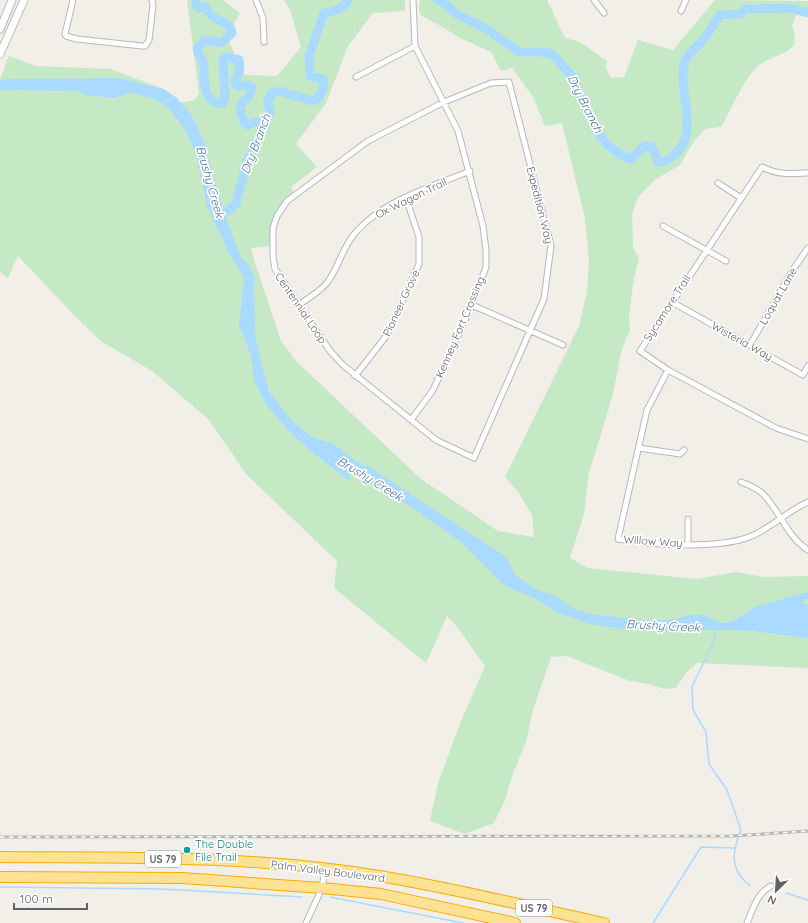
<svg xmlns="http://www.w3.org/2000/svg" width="808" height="923" font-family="Quicksand,sans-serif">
  <rect width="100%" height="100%" fill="#f1efe8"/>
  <path fill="#c5e8c5" d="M187,0H223L240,13L232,28L228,40L245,75L277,76L301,47L290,10L284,0H405V11L373,13L348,46L326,103L296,144L317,167L291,187L294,192C274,210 270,218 270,246L251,248L254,260L281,341L297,362L421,479L498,531L534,537L532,515L518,492L505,477L579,326L587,292L589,260L585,218L562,123L545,126L533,97L512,68L501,71L491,52L458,37L448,30L422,16L419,11L420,0H547L565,38L580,42L607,61L606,68L611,78L624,77L638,40L673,50L715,0L808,1V9L797,13L792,26C794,32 797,40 793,46C788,54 766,58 758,66C743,80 732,108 721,127L705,129L694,141L680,165L656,179L640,195L635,204L632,216L633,247L639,258L633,283L629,316L630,329L621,352L613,394L589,473L584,514L570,558L588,568L696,579L736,572L763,577L808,576V668L697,663L686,673L676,688L664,689L649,684L630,681L567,656L551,657L533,710L526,742L512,776L505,800L494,823L465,834L430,821L438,783L459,726L485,666L458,628L447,616L426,663L334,588L337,561L247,475L208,419L152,371L102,342L73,314L18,256L8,278L0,272V79L9,56L36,66L110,69L164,89L179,103L195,100L199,93Z"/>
  <path fill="#aadaff" d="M119,78L164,89L177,98L191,114L203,139L222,207L241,258L250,266L254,278L255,333L261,363L269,391L293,422L314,438L332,443L360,464L369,467L502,554L507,559L515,575L537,590L553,595L576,610L591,614L648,621L675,619L691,615H704L716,621L726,623L735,620L757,606L808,592V599L801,602L808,606V638L745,630H630L590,624L559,613L534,598L505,586L462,543L401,500L353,473L349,472L350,479L348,480L308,449L283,425L265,403L254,381L251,356L239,325L244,277L229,253L207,206L196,153L184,129L168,107L154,99L131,92L116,98L85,95L77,91L0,90V80L13,79Z"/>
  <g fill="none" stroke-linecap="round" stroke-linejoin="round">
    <path stroke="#aadaff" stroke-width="1.5" d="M716,629L713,643L692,687L693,710L706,732L709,764L727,790L741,830C732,852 729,869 750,886
      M0,887L163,889L302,897
      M786,893L808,900
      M330,897L463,923
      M653,923L701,847L734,848"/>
    <path stroke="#aadaff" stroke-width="9" d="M196,0V6L199,8L205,6C207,10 209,14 213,17C220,22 231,23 232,33L221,43L205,40L197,49C197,54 203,58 203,63C206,78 200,102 222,104L225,99L223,60L226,57L239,60L240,69L235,82L237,86L248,85L252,88C250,102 236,100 242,117C244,121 243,123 247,125L256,122L266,124
      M437,0L445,3L455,13L488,30L519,52H541L552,54L572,76L597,132L606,143L619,154L631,159L644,146L652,147L658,162C666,162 671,159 677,153C699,129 678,94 684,64C686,54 695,49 702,41C709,33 714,24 720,15L739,14L746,9L789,8L808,13
      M217,213L228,211L236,204L247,161L270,113L268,101L272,93L280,91L312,101L319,98L324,86L323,79L310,76L309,56L324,13C333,12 344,9 348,0"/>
    <g stroke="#b5b8bc" stroke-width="7">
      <path id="street" d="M73,0L65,34L66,36L77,39L142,46H145L149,40L153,5L152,0
        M256,0L263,18L264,42
        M594,0L604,13
        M681,11L686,0
        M356,77L415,46
        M509,82L551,246L544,299L474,458L436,440L343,365L330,351L275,269L273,257V228L277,216L287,201L368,141L444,102L491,83Z
        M808,173C790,174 778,175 762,167L640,351L668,370L776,428L808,439
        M718,183L741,198
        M663,226L726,261
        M672,302L803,375L808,366
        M299,305C309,297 322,291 329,280C340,264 343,246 356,232C384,200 431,187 470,171
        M472,305L563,345
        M750,345L792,271L808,248
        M668,370L647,410L618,539C652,545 722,550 754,535C773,526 788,511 808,502
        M355,376L387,335L419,264V237L406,198
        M411,420L433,390L472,305L486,267V250L483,226L458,131L415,46L413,0
        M639,448L680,454L684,450
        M741,482C749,485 757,488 763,494C780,511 787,537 808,550
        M688,519V544
        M306,923L322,888L325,869
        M747,923C753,909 757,893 771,886"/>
    </g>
    <g stroke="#b6babf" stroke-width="9">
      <path id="secondary" d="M0,29L12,0
        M0,54L24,0"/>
    </g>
    <g stroke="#f9ab00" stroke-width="12">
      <path id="highway" d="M0,857C126,858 254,855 379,876C454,888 529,907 604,923
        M0,877L182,878L322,888L381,894L515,923"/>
    </g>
    <use href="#street" stroke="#fff" stroke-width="5"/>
    <use href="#secondary" stroke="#fff" stroke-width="7"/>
    <use href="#highway" stroke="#fde293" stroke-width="10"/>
    <g stroke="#b6b7b8" stroke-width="3">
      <path id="rail" d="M0,837L732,836L808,831"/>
    </g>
    <use href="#rail" stroke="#fff" stroke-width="1.5" stroke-dasharray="4.5" stroke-linecap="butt"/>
  </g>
  <circle fill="#0f9aa8" stroke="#fff" stroke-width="1.5" cx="187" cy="850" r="4"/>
  <g text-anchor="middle" stroke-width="3.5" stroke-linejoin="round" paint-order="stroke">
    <g fill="#fff" stroke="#8f9295" stroke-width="1">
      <rect x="145" y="851" width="36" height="16" rx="3"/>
      <rect x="516" y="900" width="36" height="16" rx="3"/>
    </g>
    <g font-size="10" font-weight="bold" fill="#5f6368">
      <text x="163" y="863">US 79</text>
      <text x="534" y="912">US 79</text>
    </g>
    <g font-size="11" fill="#5f6368" stroke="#fff">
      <text transform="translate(411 198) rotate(-26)" y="4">Ox Wagon Trail</text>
      <text transform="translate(540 205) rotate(76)" y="4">Expedition Way</text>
      <text transform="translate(778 296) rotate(-60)" y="4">Loquat Lane</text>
      <text transform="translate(401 303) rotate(-65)" y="4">Pioneer Grove</text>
      <text transform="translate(301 308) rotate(56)" y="4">Centennial Loop</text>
      <text transform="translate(667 308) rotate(-57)" y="4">Sycamore Trail</text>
      <text transform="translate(460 327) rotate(-67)" y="4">Kenney Fort Crossing</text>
      <text transform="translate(742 341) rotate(29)" y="4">Wisteria Way</text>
      <text transform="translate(653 541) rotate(4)" y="4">Willow Way</text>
      <text transform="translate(328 871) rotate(7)" y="4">Palm Valley Boulevard</text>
    </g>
    <g font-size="11" fill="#0d838f" stroke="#fff" text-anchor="start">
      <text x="195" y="848">The Double<tspan x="195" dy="13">File Trail</tspan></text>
    </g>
    <g font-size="12" font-style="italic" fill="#4174aa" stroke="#fff">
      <text transform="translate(585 104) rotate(63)" y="4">Dry Branch</text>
      <text transform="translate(256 144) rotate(-69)" y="4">Dry Branch</text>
      <text transform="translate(210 182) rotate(74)" y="4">Brushy Creek</text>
      <text transform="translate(370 479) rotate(31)" y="4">Brushy Creek</text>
      <text transform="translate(663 626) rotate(3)" y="4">Brushy Creek</text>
    </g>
  </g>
  <g transform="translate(776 891) rotate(205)" stroke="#ffffff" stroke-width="3" paint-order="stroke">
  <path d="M0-3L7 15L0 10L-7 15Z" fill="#5f6368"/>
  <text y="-6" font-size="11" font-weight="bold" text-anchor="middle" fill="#5f6368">N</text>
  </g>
  <path d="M14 903v6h73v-6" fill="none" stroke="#5f6368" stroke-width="2"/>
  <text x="20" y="903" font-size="12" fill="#5f6368" stroke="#ffffff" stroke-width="3" paint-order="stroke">100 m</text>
</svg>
